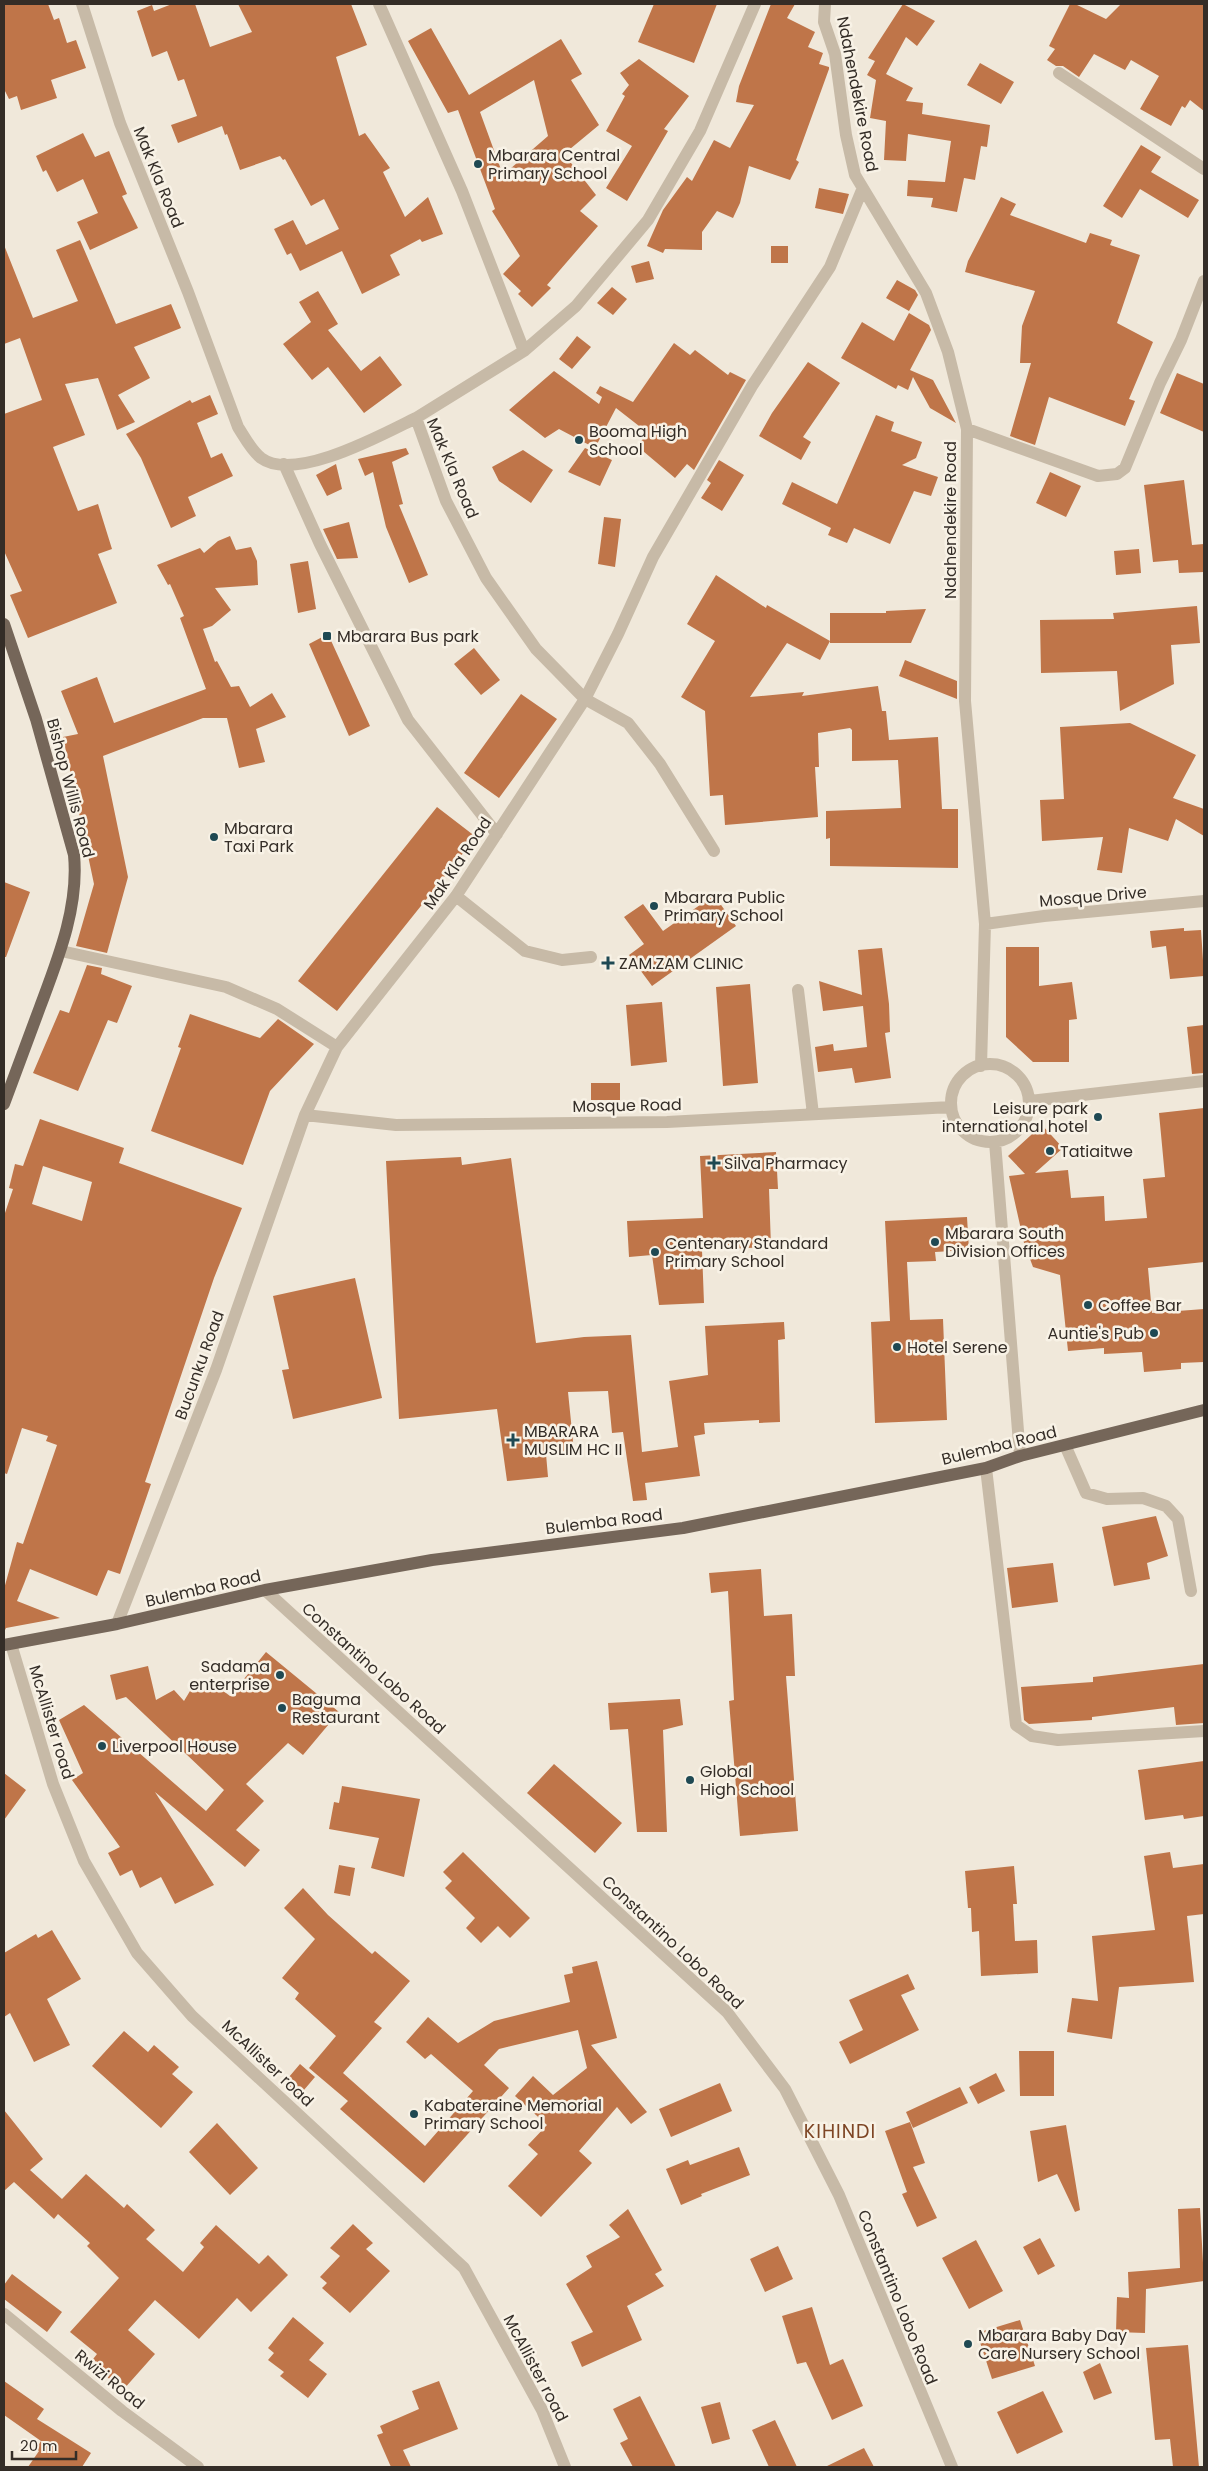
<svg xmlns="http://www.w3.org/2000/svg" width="1208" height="2471" font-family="Poppins,sans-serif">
  <rect width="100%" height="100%" fill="#f0e8da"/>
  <path fill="#bf7549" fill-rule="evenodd" d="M4,4H48L54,20L59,18L67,43L76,40L86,68L51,80L57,98L21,110L17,96L9,99L4,89Z
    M172,4H195L210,47L252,32L238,4H351L367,45L336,57L359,136L365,133L390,168L383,172L405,217L428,197L443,234L422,242L420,239L390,255L400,275L362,294L342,251L300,271L291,253L287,255L274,229L293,220L306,245L339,229L324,199L311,206L285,159L283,160L280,156L240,170L227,134L225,135L222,126L178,143L171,125L197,116L184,79L178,81L167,51L152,57L137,11L152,5L154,11Z
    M654,4H717L694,63L638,42Z
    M771,4H795L787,18L815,32L808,47L823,53L819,64L829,67V69L796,160L799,162L790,180L749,166L740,203L733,218L717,211L702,232V250L665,249L663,253L647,246L663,210L687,177L692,181L714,140L730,148L754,105L736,102L739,86Z
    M903,4L935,21L917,46L906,37L886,74L913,88L906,101L923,103L922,114L990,125L987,147L981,146L975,180L964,178L957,212L931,207L933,198L907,196L908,180L945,182L951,141L908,134L906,161L884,160L886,121L870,118L876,80L867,75L875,61L868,58Z
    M1070,4H1075L1106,19L1121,4H1204V111L1190,100L1185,108L1182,106L1171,126L1140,109L1159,76L1131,60L1125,70L1094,54L1079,77L1063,66H1056L1047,60L1055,49L1049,46Z
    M431,28L469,95L561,39L582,74L571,80L599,125L564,154L596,195L580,211L598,226L547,285L551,288L532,307L518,294L521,291L503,274L520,256L492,211L495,209L458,110L448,113L408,41ZM534,80L548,136L503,175L480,112Z
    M639,59L689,96L664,129L668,131L627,201L606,188L632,146L606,131L625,96L622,94L629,85L620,73Z
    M980,63L1014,82L1001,104L967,85Z
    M83,133L95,157L109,151L127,194L122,196L138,228L90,250L77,222L98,213L83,179L57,192L46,170L43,172L36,156Z
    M1141,145L1161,157L1151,172L1199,200L1188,218L1140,189L1122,218L1103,206Z
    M819,188L849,194L843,214L815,208Z
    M1001,197L1016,204L1010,215L1086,243L1090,233L1112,240L1110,245L1140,255L1117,323L1153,342L1129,399L1135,401L1125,426L1049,397L1035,445L1010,436L1031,363H1020L1022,326L1035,291L965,272L968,261Z
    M80,240L116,324L171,304L181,328L134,347L150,378L118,395L135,422L117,430L98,378L65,384L85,435L53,447L78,511L98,504L112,549L98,554L117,603L28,638L10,595L22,591L4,551V414L42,400L20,338L4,344V245L33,318L78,301L56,250Z
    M771,246H788V263H771Z
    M649,261L654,279L636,283L631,266Z
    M897,280L915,290L918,295L909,311L886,298Z
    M612,287L627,299L613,315L597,303Z
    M318,291L338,324L328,330L361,371L380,356L402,385L364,413L328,367L312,380L283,344L311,322L299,302Z
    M909,313L929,325L931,330L910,370L933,380L956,423L930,408L913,377L908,390L898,385L896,389L841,358L862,322L894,341Z
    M577,336L591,347L572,369L559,359Z
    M674,343L690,355L695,350L728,375L730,372L746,380L694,470L687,464L675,478L637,446L648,433L616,408L595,448L559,429L545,438L509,410L554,371L599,404L602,397L596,393L600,386L633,402Z
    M808,362L840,383L803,437L811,442L801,460L759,436L772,413Z
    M1177,373L1204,384V432L1160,413Z
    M210,395L218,414L197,423L211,458L222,453L233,476L188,497L196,516L171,528L141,458L126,434L190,400L192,403Z
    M876,415L894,422L891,431L922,442L916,458L902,465L938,477L931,496L914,491L890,544L854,528L847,543L828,535L831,528L782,504L792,482L837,504Z
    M406,448L409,454L392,462L403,504L399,505L428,575L409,583L386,527L373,472L365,476L358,459Z
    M585,448L612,460L600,486L568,472Z
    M523,450L553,470L531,503L499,481L492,467Z
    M719,460L744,475L722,511L701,498L711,483L707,480Z
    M336,464L342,489L327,496L316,475Z
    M1050,472L1081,486L1066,517L1036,503Z
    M1184,480L1192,545L1204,544V572L1179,573L1178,560L1153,562L1144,485Z
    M604,517L621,519L615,567L598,564Z
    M349,522L358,558L337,559L323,529Z
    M230,536L236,550L251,547L257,561L258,585L215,588L231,610L212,626L203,629L215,662L217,661L231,687L239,686L250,707L272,693L286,717L256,729L265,762L239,768L227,718H203L103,756L128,877L107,953L76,946L94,884L63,737L78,734L61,691L97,677L114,723L206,689L180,618L184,616L170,584L168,585L157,565L200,548L204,553L218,541Z
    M1139,549L1141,573L1116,575L1114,551Z
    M308,561L316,609L298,613L290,564Z
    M716,575L766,608L767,605L830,641L820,660L787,643L750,697L804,692L802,696L878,686L882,711H886L889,740L938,737L942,809H958V868L830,866V838L826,839V811L901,808L898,760L852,761V730L850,728L818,733L819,767H815L818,817L725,825L723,795L710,796L705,711L681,697L715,641L687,624Z
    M1197,606L1200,643L1171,645L1174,684L1120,711L1117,671L1041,673L1040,620L1114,619L1113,613Z
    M926,609L911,643H830V613H886V611Z
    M328,634L370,726L349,736L309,644Z
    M474,648L500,680L481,695L454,664Z
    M905,660L957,681V699L899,676Z
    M521,694L557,719L499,798L464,773Z
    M1130,723L1196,755L1173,798L1204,809V836L1176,819L1168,841L1129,828L1122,873L1097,870L1103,837L1042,841L1040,800L1064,799L1060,727Z
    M437,807L476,837L337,1011L298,981Z
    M4,882L30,892L6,957H4Z
    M714,895L736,926L652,986L629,955L644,944L624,917L643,904L663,931Z
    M1184,928V931L1201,930L1204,976L1170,979L1166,946L1152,948L1150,931Z
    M1006,947H1039V986L1072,982L1077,1019L1069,1020V1062H1033L1006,1037Z
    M882,948L889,1004L890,1032L885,1033L891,1078L855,1083L852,1068L818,1072L815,1047L833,1044L834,1051L867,1047L863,1006L823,1011L819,981L862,995L858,950Z
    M87,965L102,968L101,974L132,986L117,1023L108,1020L78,1091L33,1073L60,1010L69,1013Z
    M750,984L758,1083L723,1086L716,987Z
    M662,1002L667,1062L631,1066L626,1005Z
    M190,1014L260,1038L278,1019L314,1044L270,1091L243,1165L151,1131L181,1048L178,1047Z
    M1204,1025V1073L1192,1074L1187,1027Z
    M591,1083H620V1100H591Z
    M1204,1108V1262L1148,1268L1152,1313L1204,1309V1362L1181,1363V1369L1144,1372L1142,1352L1104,1354V1348L1068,1351L1060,1275L1033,1267L1024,1243L1009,1176L1025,1174L1008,1156L1042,1125L1063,1148L1035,1173L1068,1170L1071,1198L1104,1196L1105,1221L1147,1218L1143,1179L1165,1177L1159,1113Z
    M40,1119L124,1148L119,1163L242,1208L214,1278L145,1482L151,1484L120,1574L108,1570L97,1596L30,1569L17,1601L60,1618L6,1628L4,1632V1589L17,1542L23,1544L57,1445L46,1441L48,1436L22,1428L7,1474L4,1473V1216L13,1189L9,1188L15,1164L23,1166ZM43,1166L92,1182L82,1221L32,1204Z
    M776,1152L778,1189H769L771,1247L702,1250L704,1303L659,1305L652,1255L629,1257L627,1221L703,1218L700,1156Z
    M461,1157L462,1165L511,1158L536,1343L584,1337L631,1335L642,1452L678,1447L669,1381L708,1375L705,1326L784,1322L785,1339L778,1340L780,1422L759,1423V1420L704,1423L705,1434L694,1436L700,1476L645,1483L647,1500L633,1501L623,1432L612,1433L608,1391L568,1392L574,1451L546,1454L548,1477L507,1481L497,1409L399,1419L386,1161Z
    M967,1217L969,1250L935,1252L936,1261L907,1262L910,1320L943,1319L947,1420L875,1423L871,1322L890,1321L885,1221Z
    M355,1278L382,1398L293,1419L282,1370L289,1369L273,1296Z
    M1156,1516L1168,1556L1147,1563L1150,1579L1114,1586L1102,1527Z
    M1053,1563L1058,1602L1012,1608L1007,1568Z
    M761,1569L764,1616L792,1614L795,1676H786L798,1831L740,1836L729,1701L734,1700L728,1591L711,1593L709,1573Z
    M266,1652L339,1712L303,1755L288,1743L246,1784L264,1801L236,1830L260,1850L245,1867L155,1792L214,1885L175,1904L161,1877L140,1888L132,1870L120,1876L108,1853L120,1847L72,1780L83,1773L59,1720L84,1705L206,1811L224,1790L126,1697L116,1700L110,1675L148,1666L156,1700L174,1690L184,1701L193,1686L210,1681L230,1696Z
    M1204,1664V1723L1176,1725L1174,1707L1092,1717V1720L1029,1724L1024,1720L1021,1687L1093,1682V1677Z
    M680,1699L683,1725L663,1730L667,1832H637L628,1729L610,1730L608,1703Z
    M1204,1761V1816L1184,1819L1183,1815L1145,1820L1138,1770Z
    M554,1764L622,1823L595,1853L527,1793Z
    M4,1773L26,1790L4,1820Z
    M342,1786L420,1799L404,1877L371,1868L379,1838L329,1829L334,1802L339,1803Z
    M463,1852L530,1918L510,1938L498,1926L481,1943L466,1928L475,1918L445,1888L452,1881L443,1872Z
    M1170,1852L1173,1868L1204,1864V1914L1187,1916L1194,1982L1119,1987L1112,2039L1067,2032L1072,1998L1098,2001L1092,1936L1155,1930L1144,1856Z
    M339,1865L355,1868L350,1896L334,1893Z
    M1014,1866L1017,1904H1013L1015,1941L1037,1940L1038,1973L981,1976L979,1931L972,1932L971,1908H968L965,1871Z
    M303,1888L328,1915L372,1954L375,1951L410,1981L374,2022L382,2028L343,2073L425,2146L473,2091L431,2054L425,2059L406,2042L428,2017L458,2043L494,2021L570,2002L564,1975L573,1973L572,1967L597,1961L617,2038L591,2045L647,2112L631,2124L617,2107L579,2151L592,2163L541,2217L508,2186L538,2154L528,2145L547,2125L515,2096L533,2076L553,2095L587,2068L578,2030L499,2049L484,2065L509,2088L424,2183L340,2109L348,2101L309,2068L336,2036L295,1999L299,1993L282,1978L315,1939L284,1908Z
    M52,1930L81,1979L47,1999L70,2045L34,2062L10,2013L4,2017V1953L36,1934L38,1938Z
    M908,1974L915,1989L901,1995L919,2030L850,2064L839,2042L863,2030L849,2000Z
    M124,2031L148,2052L154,2045L179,2067L172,2074L193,2092L161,2128L92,2066Z
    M1019,2051H1054V2096H1020Z
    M300,2064L315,2077L298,2097L283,2084Z
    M996,2073L1005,2091L978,2104L969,2087Z
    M720,2083L732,2111L671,2137L659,2109Z
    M960,2087L968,2103L913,2128L906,2112Z
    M4,2110L43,2159L30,2170L62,2199L86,2174L124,2208L127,2204L155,2230L146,2239L183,2272L204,2247L200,2243L216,2225L259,2264L268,2255L288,2275L251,2312L237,2298L199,2339L155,2300L128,2330L155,2354L123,2390L90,2363L97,2354L70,2332L119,2278L87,2246L90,2243L58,2214L54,2219L14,2182L4,2191Z
    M910,2122L925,2163L913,2167L937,2218L917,2227L902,2194L907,2192L885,2131Z
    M217,2123L258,2168L230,2195L189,2152Z
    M1066,2125L1080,2210L1075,2212L1057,2174L1038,2182L1030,2131Z
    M739,2147L750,2175L701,2194L702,2196L681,2205L666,2169L688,2160L690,2165Z
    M1200,2208L1204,2281L1146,2289L1145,2333L1116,2332L1117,2297L1129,2298L1128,2272L1180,2268L1178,2209Z
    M628,2209L662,2270L655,2274L664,2286L627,2306L642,2340L582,2367L571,2342L593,2332L566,2284L592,2267L586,2256L620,2237L609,2225Z
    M353,2224L373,2243L366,2249L390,2271L350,2313L322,2288L327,2283L320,2277L340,2256L330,2248Z
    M1040,2238L1055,2266L1038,2275L1023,2247Z
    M976,2240L1003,2291L969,2309L942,2258Z
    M778,2246L793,2279L765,2292L750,2259Z
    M12,2274L62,2312L47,2332L4,2299V2285Z
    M812,2307L830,2365L843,2359L863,2406L832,2420L806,2362L797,2364L782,2316Z
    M293,2317L324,2343L309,2360L327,2374L308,2398L280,2376L284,2372L268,2360L274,2353L268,2348Z
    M1020,2320L1035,2366L992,2379L977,2333Z
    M1188,2345L1199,2467H1173L1170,2439L1155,2440L1146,2348Z
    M1100,2363L1112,2393L1094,2400L1083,2372Z
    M4,2381L44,2409L37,2419L91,2453L82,2467H28L39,2451L36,2449L41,2441L4,2415Z
    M439,2381L458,2429L403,2450L411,2467H391L377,2435L383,2433L380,2426L419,2409L412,2391Z
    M1043,2391L1063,2432L1017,2454L997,2412Z
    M640,2396L676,2467H633L620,2443L628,2439L613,2409Z
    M720,2402L730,2439L712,2444L701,2407Z
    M775,2420L797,2467H769L752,2430Z
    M864,2448L874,2467H825Z"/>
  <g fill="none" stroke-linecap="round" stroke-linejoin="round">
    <path stroke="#c7baa7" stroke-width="12" d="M82,4L120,123L188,292L238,427C245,438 251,450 261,458C295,483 383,434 416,418L446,501L486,578L536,649L585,699L456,896L337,1047L305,1115L216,1370L117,1624
      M379,4L462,191L524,351
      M825,4L824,22L835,54L846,135L855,175L926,293L948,352L967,429L965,701L985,924L981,1066
      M1059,73L1204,169
      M416,418L524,351L576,306L648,220L700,131L755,4
      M967,429L1098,476L1117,474L1125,468L1160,383L1181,340L1204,281
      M284,464L320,544L408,720L497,834
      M714,851L660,764L628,723L585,699L618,634L653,557L752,386L830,267L862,190
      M456,896L525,951L562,960L591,957
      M985,924L1044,916L1204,901
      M61,951L226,987L277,1009L337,1047
      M798,990L813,1114
      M951 1103a39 39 0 1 1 78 0a39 39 0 1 1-78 0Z
      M1030,1101L1204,1081
      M305,1115L396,1125L667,1122L951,1107
      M995,1142L1020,1456
      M1065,1445L1086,1493L1107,1499L1143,1498L1166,1506L1178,1519L1191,1591
      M986,1468L1016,1725L1032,1736L1058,1740L1204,1731
      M265,1590L727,2012L785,2089L839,2195L952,2467
      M11,1644L53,1784L84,1861L137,1953L192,2016L464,2268L542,2410L565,2467
      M4,2314L122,2411L198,2467"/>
    <path stroke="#756659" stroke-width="12" d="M4,624L36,719L74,855C79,907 58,959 40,1007C28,1039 16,1071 4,1104
      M4,1645L117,1624L265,1590L432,1560L683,1528L986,1468L1020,1456L1204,1410"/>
  </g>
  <g fill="#1f4953" stroke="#f8f2e6" stroke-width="2">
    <circle cx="478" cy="164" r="5"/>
    <circle cx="579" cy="440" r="5"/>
    <rect x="322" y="631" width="10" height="10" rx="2.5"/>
    <circle cx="214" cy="837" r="5"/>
    <circle cx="654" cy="906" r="5"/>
    <path d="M605.5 955.5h5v5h5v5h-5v5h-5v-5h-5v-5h5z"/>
    <circle cx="1098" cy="1117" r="5"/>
    <circle cx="1050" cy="1151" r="5"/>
    <path d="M711.5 1155.5h5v5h5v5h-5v5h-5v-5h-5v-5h5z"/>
    <circle cx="935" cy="1242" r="5"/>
    <circle cx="655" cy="1252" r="5"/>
    <circle cx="1088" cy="1305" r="5"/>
    <circle cx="1154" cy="1333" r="5"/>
    <circle cx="897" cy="1347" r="5"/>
    <path d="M510.5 1432.5h5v5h5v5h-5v5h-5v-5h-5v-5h5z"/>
    <circle cx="280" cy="1675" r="5"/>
    <circle cx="282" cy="1708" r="5"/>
    <circle cx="102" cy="1746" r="5"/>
    <circle cx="690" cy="1780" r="5"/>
    <circle cx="414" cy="2114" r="5"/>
    <circle cx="968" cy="2344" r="5"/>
  </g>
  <g text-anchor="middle" stroke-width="5" stroke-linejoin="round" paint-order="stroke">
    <g font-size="16" fill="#342d27" stroke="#f8f2e6">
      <text transform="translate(858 94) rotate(79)" y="6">Ndahendekire Road</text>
      <text transform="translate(159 177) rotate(68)" y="6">Mak Kla Road</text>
      <text transform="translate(453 468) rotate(67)" y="6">Mak Kla Road</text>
      <text transform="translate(950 520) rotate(-90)" y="6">Ndahendekire Road</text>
      <text transform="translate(71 788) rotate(75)" y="6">Bishop Willis Road</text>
      <text transform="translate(457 863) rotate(-56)" y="6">Mak Kla Road</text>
      <text transform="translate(1093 896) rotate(-5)" y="6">Mosque Drive</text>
      <text transform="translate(627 1105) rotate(-1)" y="6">Mosque Road</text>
      <text transform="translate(199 1365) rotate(-70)" y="6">Bucunku Road</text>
      <text transform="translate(999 1445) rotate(-14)" y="6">Bulemba Road</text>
      <text transform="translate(604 1521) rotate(-7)" y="6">Bulemba Road</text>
      <text transform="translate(203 1588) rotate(-13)" y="6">Bulemba Road</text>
      <text transform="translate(374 1668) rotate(42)" y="6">Constantino Lobo Road</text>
      <text transform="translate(52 1722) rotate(73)" y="6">McAllister road</text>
      <text transform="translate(673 1942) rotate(43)" y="6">Constantino Lobo Road</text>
      <text transform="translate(268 2063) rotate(43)" y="6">McAllister road</text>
      <text transform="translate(898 2297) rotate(68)" y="6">Constantino Lobo Road</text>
      <text transform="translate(536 2368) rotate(62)" y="6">McAllister road</text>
      <text transform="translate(110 2379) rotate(39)" y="6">Rwizi Road</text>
    </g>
    <g font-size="16" fill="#342d27" stroke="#f8f2e6" text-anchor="start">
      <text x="488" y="161">Mbarara Central<tspan x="488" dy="18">Primary School</tspan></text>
      <text x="589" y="437">Booma High<tspan x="589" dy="18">School</tspan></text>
      <text x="337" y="642">Mbarara Bus park</text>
      <text x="224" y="834">Mbarara<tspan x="224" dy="18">Taxi Park</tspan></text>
      <text x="664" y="903">Mbarara Public<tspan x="664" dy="18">Primary School</tspan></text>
      <text x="619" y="969">ZAM.ZAM CLINIC</text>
      <text x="1088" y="1114" text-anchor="end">Leisure park<tspan x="1088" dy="18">international hotel</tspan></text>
      <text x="1060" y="1157">Tatiaitwe</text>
      <text x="724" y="1169">Silva Pharmacy</text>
      <text x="945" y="1239">Mbarara South<tspan x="945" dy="18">Division Offices</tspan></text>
      <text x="665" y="1249">Centenary Standard<tspan x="665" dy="18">Primary School</tspan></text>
      <text x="1098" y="1311">Coffee Bar</text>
      <text x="1144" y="1339" text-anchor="end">Auntie's Pub</text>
      <text x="907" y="1353">Hotel Serene</text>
      <text x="524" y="1437">MBARARA<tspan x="524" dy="18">MUSLIM HC II</tspan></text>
      <text x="270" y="1672" text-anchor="end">Sadama<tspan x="270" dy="18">enterprise</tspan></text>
      <text x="292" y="1705">Baguma<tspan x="292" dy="18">Restaurant</tspan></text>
      <text x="112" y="1752">Liverpool House</text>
      <text x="700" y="1777">Global<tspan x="700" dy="18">High School</tspan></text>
      <text x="424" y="2111">Kabateraine Memorial<tspan x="424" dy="18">Primary School</tspan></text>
      <text x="978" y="2341">Mbarara Baby Day<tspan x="978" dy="18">Care Nursery School</tspan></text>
    </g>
    <g font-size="19" letter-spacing="1" fill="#7e4625" stroke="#f8f2e6">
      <text x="840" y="2138">KIHINDI</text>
    </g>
  </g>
  <rect width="1208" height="2471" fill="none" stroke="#342d27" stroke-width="10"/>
  <path d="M12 2451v8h64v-8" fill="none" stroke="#342d27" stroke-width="2.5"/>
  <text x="20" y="2451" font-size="15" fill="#342d27" stroke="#f8f2e6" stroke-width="4" paint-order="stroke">20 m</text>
</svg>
